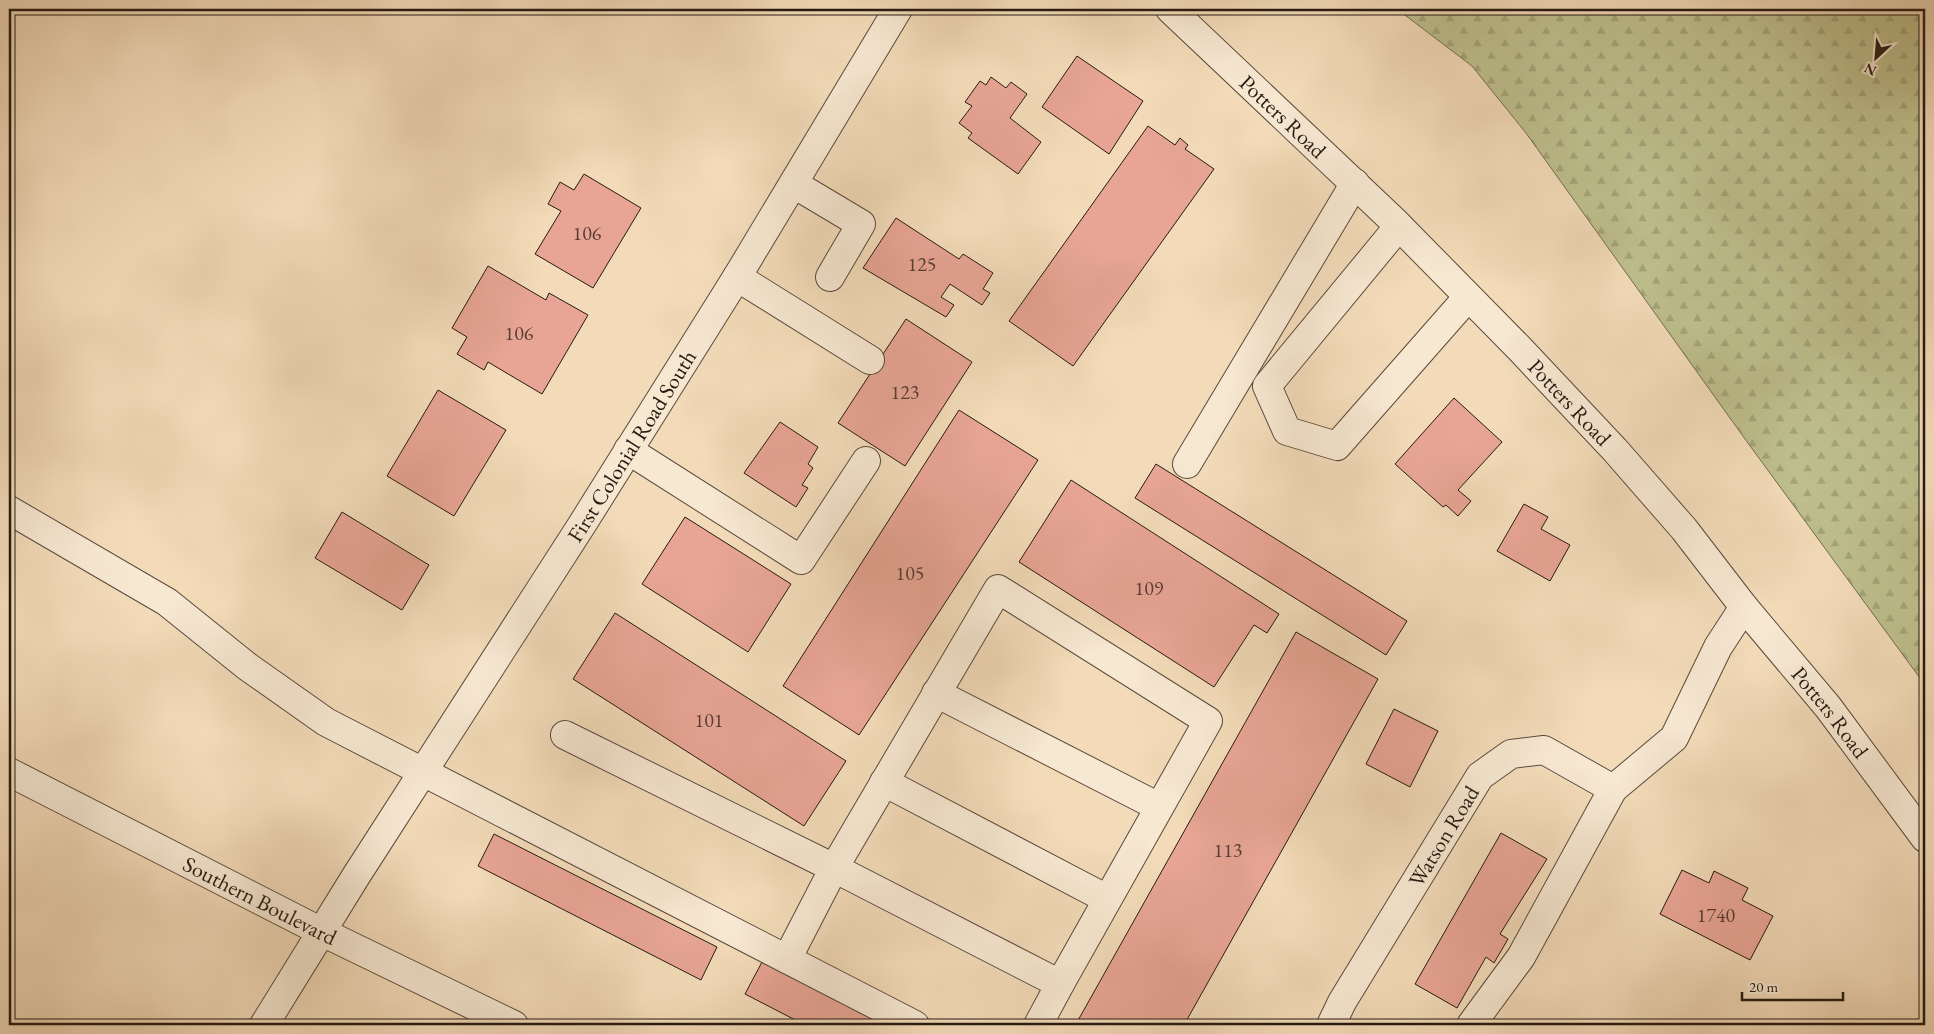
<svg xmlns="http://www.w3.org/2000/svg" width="1934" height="1034" font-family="'EB Garamond',serif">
  <defs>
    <pattern id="forest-firs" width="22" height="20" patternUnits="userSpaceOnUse" patternTransform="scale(1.25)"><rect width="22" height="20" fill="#bebf8d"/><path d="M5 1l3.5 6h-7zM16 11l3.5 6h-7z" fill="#a3a479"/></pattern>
  </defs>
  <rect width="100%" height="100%" fill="#f3dbb9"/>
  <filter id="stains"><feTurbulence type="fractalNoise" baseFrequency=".004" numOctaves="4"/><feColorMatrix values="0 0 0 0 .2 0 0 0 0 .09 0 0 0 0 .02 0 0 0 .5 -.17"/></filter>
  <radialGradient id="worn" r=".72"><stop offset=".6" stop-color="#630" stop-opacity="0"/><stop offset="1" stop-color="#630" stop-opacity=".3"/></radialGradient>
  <path fill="url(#forest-firs)" stroke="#726c50" d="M1397,9H1925V685L1745,439L1526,133L1472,66Z"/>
  <path fill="#e8a595" stroke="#261a12" d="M1077,56L1143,101L1109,154L1042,107Z
    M991,77L1006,88L1011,82L1027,94L1010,118L1041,142L1018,174L968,138L972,133L959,123L972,106L965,102L980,81L986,85Z
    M1148,126L1175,145L1180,138L1188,145L1185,149L1214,169L1073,366L1009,321Z
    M584,174L641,208L593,288L535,254L561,211L548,204L560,182L574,190Z
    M896,218L959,259L963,254L993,273L983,289L990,293L982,305L950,284L941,297L954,305L946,317L863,268Z
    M488,266L546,300L549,293L588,315L542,394L488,362L484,370L457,354L467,337L452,328Z
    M906,319L972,362L905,466L838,423Z
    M438,390L506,430L454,516L387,476Z
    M1454,398L1502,442L1458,490L1471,501L1458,516L1446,505L1443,507L1395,464Z
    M959,410L1038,460L859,735L783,686Z
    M780,422L818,447L808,464L813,468L802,485L808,488L796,507L744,473Z
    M1156,464L1407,621L1386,655L1135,498Z
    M1071,480L1279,614L1267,633L1254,625L1214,687L1019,562Z
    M1524,504L1548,517L1541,529L1570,545L1550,581L1497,551Z
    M342,512L429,565L402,610L315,558Z
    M685,517L791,584L748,652L642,584Z
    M615,613L846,761L804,826L573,679Z
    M1296,632L1378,679L1184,1025H1077L1076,1024Z
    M1394,709L1438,731L1410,787L1366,764Z
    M1501,833L1547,859L1500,934L1508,939L1494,963L1486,957L1457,1008L1415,984Z
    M494,834L717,947L701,980L478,866Z
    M1682,870L1709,883L1714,871L1748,888L1742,900L1773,916L1750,960L1660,914Z
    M762,962L884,1025H805L745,994Z"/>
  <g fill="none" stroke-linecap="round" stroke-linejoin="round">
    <g stroke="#594a3c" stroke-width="30">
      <g id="minor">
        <path id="s1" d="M1170,9L1396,223L1520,349L1615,450L1684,529L1744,607L1828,707L1925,838"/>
        <path d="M794,184L861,224L830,277"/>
        <path d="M1399,226L1267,386L1287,431L1337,446L1468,297"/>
        <path d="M737,277L870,360"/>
        <path d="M628,450L801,560L866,461"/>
        <path d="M1187,464L1355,183"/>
        <path d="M9,510L167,602L248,667L326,722L915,1025"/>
        <path d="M936,693L1159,807"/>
        <path d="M565,735L834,868L998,589L1208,721L1060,984"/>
        <path id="s2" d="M9,772L322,932L514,1025"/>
        <path d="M884,782L1107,899"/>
        <path d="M787,959L834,868L1060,984L1038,1025"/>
        <path id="s3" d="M264,1025L356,876L583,523L737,277L898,9"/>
        <path id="s4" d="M1331,1025L1342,1002L1480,776L1511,754L1544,750L1613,789"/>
        <path d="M1471,1025L1521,957L1613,789L1674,738L1718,647L1744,607"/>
      </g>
    </g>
    <use href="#minor" stroke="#f7e8d2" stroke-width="28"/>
  </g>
  <g text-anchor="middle" stroke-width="5" stroke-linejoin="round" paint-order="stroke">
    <g font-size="20" fill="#563d33">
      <text x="587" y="240">106</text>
      <text x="922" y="271">125</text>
      <text x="519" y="340">106</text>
      <text x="905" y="399">123</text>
      <text x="910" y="580">105</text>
      <text x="1149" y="595">109</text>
      <text x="709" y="727">101</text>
      <text x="1228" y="857">113</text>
      <text x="1716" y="922">1740</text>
    </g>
    <g font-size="22" fill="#261a12" stroke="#f7e8d2">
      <text dy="8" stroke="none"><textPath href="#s1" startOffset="156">Potters Road</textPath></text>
      <text dy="8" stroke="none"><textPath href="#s1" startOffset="561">Potters Road</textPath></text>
      <text dy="8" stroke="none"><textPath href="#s3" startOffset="686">First Colonial Road South</textPath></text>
      <text dy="8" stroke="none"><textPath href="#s1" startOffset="966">Potters Road</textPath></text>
      <text dy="8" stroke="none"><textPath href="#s4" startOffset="220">Watson Road</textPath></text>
      <text dy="8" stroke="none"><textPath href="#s2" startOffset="282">Southern Boulevard</textPath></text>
    </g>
  </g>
  <rect width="1934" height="1034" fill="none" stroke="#f3dbb9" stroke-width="30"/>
  <rect x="10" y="10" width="1914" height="1014" fill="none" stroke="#261a12" stroke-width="2.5"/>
  <rect x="15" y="15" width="1904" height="1004" fill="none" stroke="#261a12"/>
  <g transform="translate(1876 58) rotate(206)" stroke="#f7e8d2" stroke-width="4" paint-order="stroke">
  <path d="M0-4L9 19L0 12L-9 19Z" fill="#261a12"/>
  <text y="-8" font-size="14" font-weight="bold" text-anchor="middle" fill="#261a12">N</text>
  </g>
  <path d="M1742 992v8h101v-8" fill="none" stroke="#261a12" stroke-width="2.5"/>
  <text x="1749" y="992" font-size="15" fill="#261a12" stroke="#f7e8d2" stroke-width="4" paint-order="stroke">20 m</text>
  <rect width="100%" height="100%" filter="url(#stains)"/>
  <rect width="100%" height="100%" fill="url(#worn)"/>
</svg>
